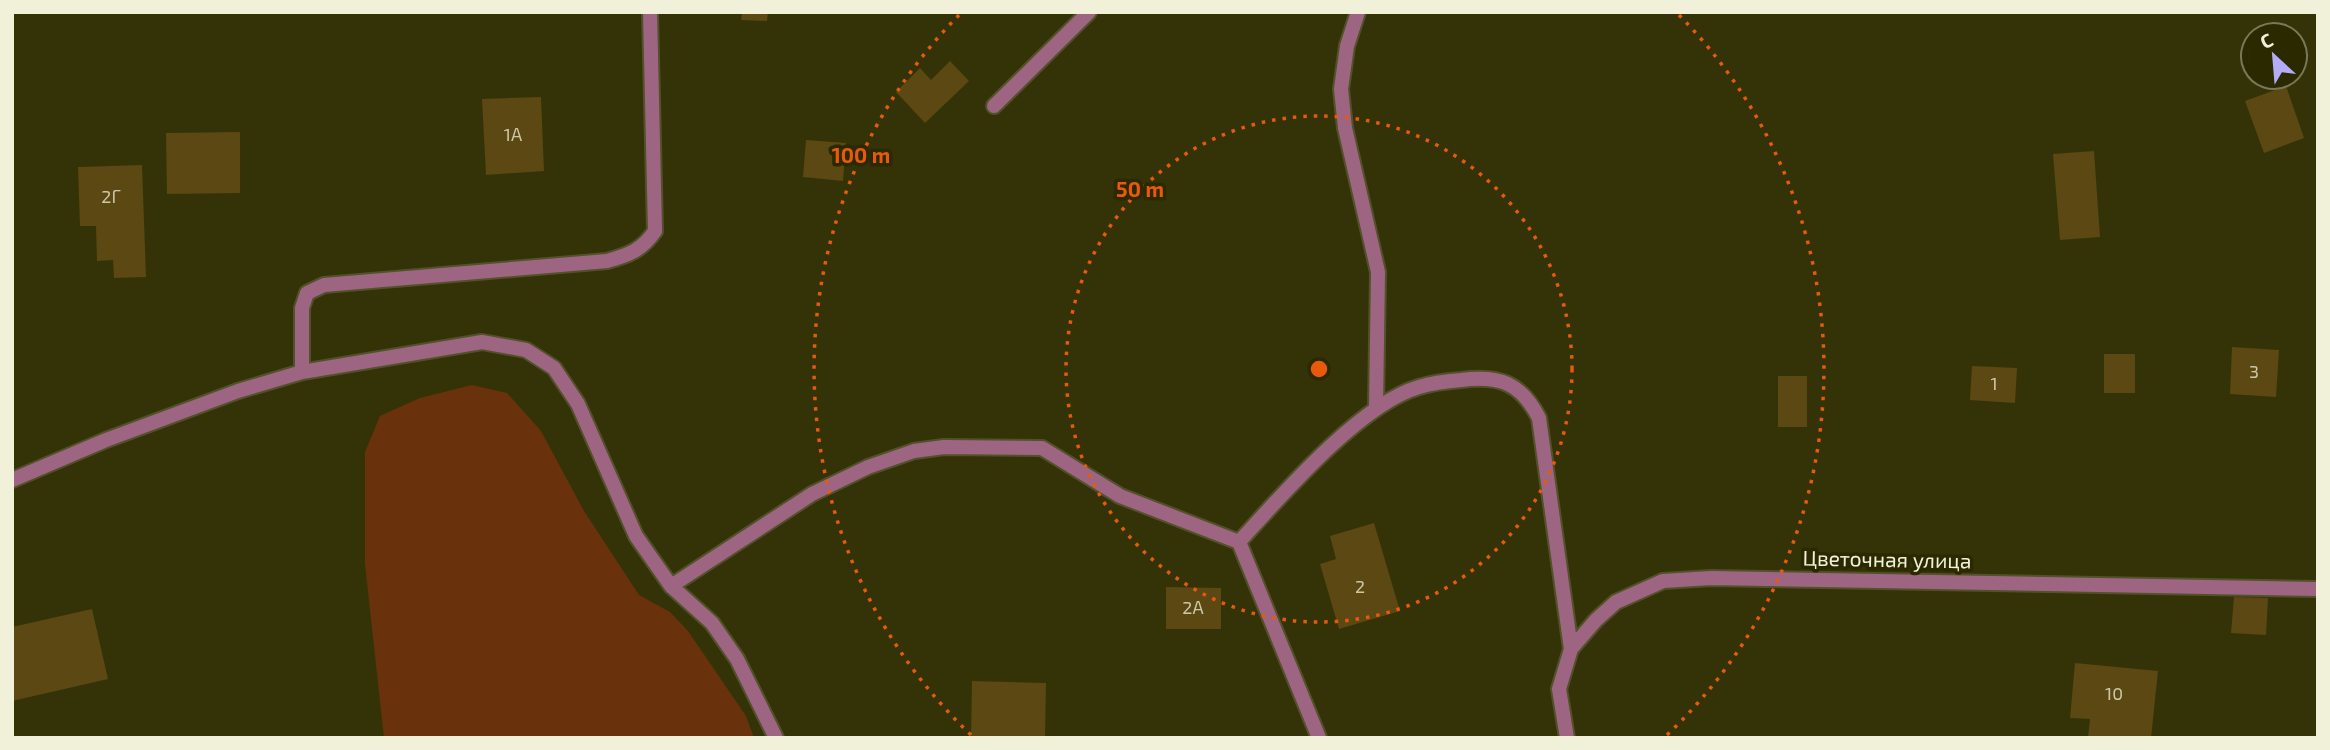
<svg xmlns="http://www.w3.org/2000/svg" width="2330" height="750" font-family="'Exo 2',sans-serif">
  <rect width="100%" height="100%" fill="#343307"/>
  <path fill="#6a310d" d="M472,385L507,393L541,431L584,511L639,595L670,612L688,631L746,716L754,738H384L365,564V452L380,416L420,398Z"/>
  <path fill="#5b4812" d="M742,12H768L767,21L741,20Z
    M950,61L969,81L925,123L896,92L920,68L931,80Z
    M2286,86L2304,138L2264,153L2245,101Z
    M541,97L544,171L486,175L482,99Z
    M240,132V193L167,194L166,133Z
    M806,140L846,143L843,181L803,177Z
    M2094,151L2100,237L2060,240L2053,154Z
    M142,165L146,277L114,278L113,260L97,261L96,226H80L78,167Z
    M2232,347L2279,350L2276,397L2230,394Z
    M2104,354H2135V393H2104Z
    M1972,366L2017,368L2015,403L1970,400Z
    M1778,376H1807V427H1778Z
    M1374,523L1400,611L1339,629L1320,564L1336,559L1330,536Z
    M1166,587L1221,588V629H1166Z
    M2234,597L2268,598L2266,635L2231,633Z
    M92,609L108,679L12,701V627Z
    M2075,663L2158,671L2151,738L2088,737L2090,719L2070,718Z
    M972,681L1046,683L1045,738H971Z"/>
  <g fill="none" stroke-linecap="round" stroke-linejoin="round">
    <g stroke="#525129" stroke-width="18">
      <path id="lane" d="M1358,12L1347,46L1341,89L1345,128L1378,272L1376,408
        M994,106L1089,12
        M302,372V308L307,293L324,285L607,261C629,255 642,250 655,231
        M12,480L106,440L238,391L302,372L482,342L526,350L554,368L578,404L636,536L671,586L712,623L737,659L776,738
        M1239,542L1319,738
        M671,586L812,494L868,467L914,451L944,447L1042,448L1120,496L1239,542C1281,496 1360,404 1419,387C1432,383 1448,381 1461,380C1500,375 1521,383 1539,418L1571,649
        M1567,738L1559,689L1571,649L1596,620L1616,602L1663,581L1711,578L2318,589"/>
    </g>
    <g stroke="#525129" stroke-width="18">
      <path id="street" d="M650,12L655,231"/>
    </g>
    <use href="#lane" stroke="#9e6582" stroke-width="14"/>
    <use href="#street" stroke="#9e6582" stroke-width="14"/>
  </g>
  <g fill="none" stroke="#e8590c" stroke-width="3.5" stroke-dasharray="3.5 7">
    <circle cx="1319" cy="369" r="253"/>
    <path d="M971 735A505 505 0 0 1 959 15M1679 15A505 505 0 0 1 1667 735"/>
  </g>
  <g text-anchor="middle" stroke-width="7" stroke-linejoin="round" paint-order="stroke">
    <g font-size="18" fill="#ccc7a8">
      <text x="513" y="141">1А</text>
      <text x="111" y="203">2Г</text>
      <text x="2254" y="378">3</text>
      <text x="1994" y="390">1</text>
      <text x="1360" y="593">2</text>
      <text x="1193" y="614">2А</text>
      <text x="2114" y="700">10</text>
    </g>
    <g font-size="21" fill="#f1f1da" stroke="#2a2900">
      <text transform="translate(1887 560) rotate(1)" y="7">Цветочная улица</text>
    </g>
  </g>
  <circle cx="1319" cy="369" r="10" fill="#e8590c" stroke="#2a2900" stroke-width="3.5"/>
  <g font-size="21" text-anchor="middle" font-weight="bold" fill="#e8590c" stroke="#2a2900" stroke-width="7" stroke-linejoin="round" paint-order="stroke">
    <text x="861" y="163">100 m</text>
    <text x="1140" y="197">50 m</text>
  </g>
  <rect width="2330" height="750" fill="none" stroke="#f1f1da" stroke-width="28"/>
  <g transform="translate(2274 56) rotate(334)"><circle r="33" fill="#2a2900" stroke="#7a7957" stroke-width="2"/>
  <path d="M0-5L12 26L0 18L-12 26Z" fill="#b4acf9"/>
  <text y="-10" font-size="19" font-weight="bold" text-anchor="middle" fill="#f1f1da">С</text>
  </g>
</svg>
